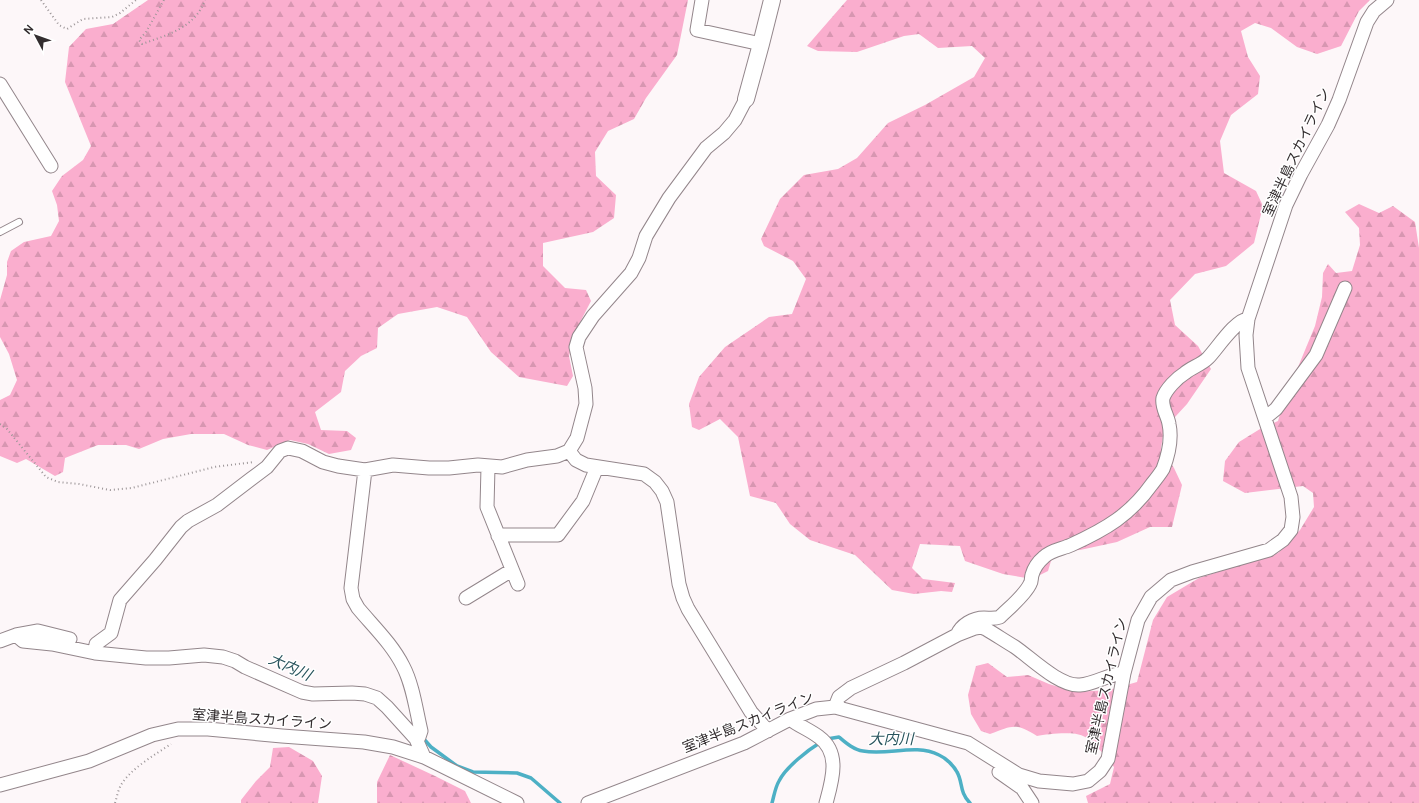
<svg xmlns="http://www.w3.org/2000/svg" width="1419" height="803" font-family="'DM Sans','Noto Sans JP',sans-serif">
  <defs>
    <pattern id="forest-firs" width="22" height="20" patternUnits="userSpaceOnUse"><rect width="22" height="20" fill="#faaece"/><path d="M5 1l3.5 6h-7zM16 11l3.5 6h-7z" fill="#d796b1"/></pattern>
  </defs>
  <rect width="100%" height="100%" fill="#fdf7f9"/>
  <path fill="url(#forest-firs)" d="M148,0H688L677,55L646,98L634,119L608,131L595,152L596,176L616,195L614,218L593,232L543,243V266L565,288L586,290L591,301L575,332L569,356L573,376L567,386L519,377L491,352L467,317L437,307L398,314L378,328L377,348L361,356L345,371L341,392L315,412L321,430L347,431L356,438L351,450L329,454L308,444L290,440L267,450L248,445L224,434H191L163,439L139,449L126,445H98L65,458L63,472L55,476L26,459L17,463L0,456V400L10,395L17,380L9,354L0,337V300L7,275V262L11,251L24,242L51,236L59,221L57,205L52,191L62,176L83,160L91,146L65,82L69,47L86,29L113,24Z
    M847,0H1370L1359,11L1341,46L1317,54L1297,47L1271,28L1255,23L1241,31L1248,57L1260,76L1258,94L1231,115L1220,141L1224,173L1256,191L1263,206L1254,243L1226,266L1195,274L1170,300L1175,325L1198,346L1211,369L1187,404L1164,429L1161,448L1174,468L1182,485L1172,527H1150L1117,542L1080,550L1061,551L1051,561L1048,571L1032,579L1003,574L965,561L960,546L920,544L912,568L923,579L955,583L952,592L941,591L914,594L892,590L855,555L810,540L790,524L776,503L750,496L738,437L720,419L699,430L692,427L689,404L699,377L725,347L769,317L792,314L806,279L793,261L764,246L761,239L780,199L804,175L838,169L857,158L888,123L925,105L974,77L985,58L972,46L938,48L919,34L904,36L857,52L818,51L807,46Z
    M1359,204L1379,213L1393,206L1415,222L1419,248V803H1088L1086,796L1110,784L1114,767C1106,758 1094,740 1083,736C1073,731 1048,734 1037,736C1015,723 1014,725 990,734L981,731L971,714L968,695L976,666L988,663L1007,677L1028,675L1049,684L1075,692L1109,690L1137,682L1153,620L1167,597L1199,578L1278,553L1300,530L1314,507L1313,493L1303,486L1245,493L1223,481L1225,461L1239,442L1260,429L1278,421L1282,407L1277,401L1298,367L1315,326L1322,297L1323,273L1328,264L1336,273L1352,271L1360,245L1359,228L1345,212Z
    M289,747L313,761L322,776L318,803H241V800L256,781L270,767L273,748Z
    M390,755L435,776L465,791L471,803H377V782Z"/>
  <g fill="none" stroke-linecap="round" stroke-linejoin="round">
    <path stroke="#4db0c5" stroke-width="3.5" d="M423,738L431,747L457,766L473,772L517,773L531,778L560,803
      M827,739L839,737C846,743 854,750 863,751C888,756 915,743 939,755C946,758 954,766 957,772C963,782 959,792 970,803
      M772,803C774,796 775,788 779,781C786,767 808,750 821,742"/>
    <g stroke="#93868b" stroke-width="8">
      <path id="service" d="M0,232L19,222"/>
    </g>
    <g stroke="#93868b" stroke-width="15">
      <path id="minor" d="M702,0L697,30L761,44
        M0,84L51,166
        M1265,418L1276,409L1316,355L1345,288
        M569,451L576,460L586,465L644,474L655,482L662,491L667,502L679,584L683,598L688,609L751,712L768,731
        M488,467L487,507L518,584
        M365,470L351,588L353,599L358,608C373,626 392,644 403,666C413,685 416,710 421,731L419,737L416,739
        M498,536L502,535H558L583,501L597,467
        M466,598L512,570
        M16,635L23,641L52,644L95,653L146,658H169L204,655L223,657L235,661L245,667L302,692L313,694L352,693L365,694L377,698L387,707L416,739L424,757
        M957,635C961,625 973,618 984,618C990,618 994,619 1000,617C1009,608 1025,595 1030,584C1032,581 1031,578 1032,575C1034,568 1038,562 1044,557C1051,550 1062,549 1071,545C1106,529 1130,515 1152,484C1156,479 1160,474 1163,469C1168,456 1172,438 1169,424C1168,416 1161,407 1163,398C1166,389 1177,378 1185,373C1192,367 1201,365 1208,358C1217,349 1235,320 1248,319
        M0,641L16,635L38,631L70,639
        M95,653L96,644L111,633L120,600L155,560L181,527L188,521L217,505L251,479L267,467L280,451L288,448L302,451L323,462L338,466L365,470L393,465L429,468H449L478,465L502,467L527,460L557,456L569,451L577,438L586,404L585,388L576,347L579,337L593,316L631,273L639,258L646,236L669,198L706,148L724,133L735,120L746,99
        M835,707L839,697L851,688L904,663L957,635L975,628L981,627L986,629C996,635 1005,641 1015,647C1031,658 1060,687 1080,685C1095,684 1108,674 1124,673
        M790,719C799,726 810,730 819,737C841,753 832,781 826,803
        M999,772L1022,788L1032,803
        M0,785L89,761L152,735L178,729H208L282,736L364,742L393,747L424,757L517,803
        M588,803L744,743L790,719L816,709L835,707L968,743L1019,775L1039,781L1073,784L1088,781L1100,771L1108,759L1124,673L1138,620L1151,597L1171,580L1192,572L1269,550L1283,540L1291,530L1293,517L1291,497L1248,368L1246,335L1248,319L1286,205L1301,174L1328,125L1339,100L1367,22L1374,11L1387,0"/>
    </g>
    <g stroke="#93868b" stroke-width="18">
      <path id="tertiary" d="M746,99L761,44L772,0"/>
    </g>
    <path stroke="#9b9597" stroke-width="2" stroke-dasharray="1 3" stroke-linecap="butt" d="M41,0L59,25L67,29L83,19L112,17L120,13L136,0
      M164,0L146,32L139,40L142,44C167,35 195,28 205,0
      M0,424L7,429L46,477L58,482L79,484L110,490L132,488L214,467L254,462
      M115,803C117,797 118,790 121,785C130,769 156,754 171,744"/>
    <use href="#service" stroke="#fff" stroke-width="6"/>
    <use href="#minor" stroke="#fff" stroke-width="13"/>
    <use href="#tertiary" stroke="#fff" stroke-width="16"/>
  </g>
  <g text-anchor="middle" stroke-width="3" stroke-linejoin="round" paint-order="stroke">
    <g font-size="14" fill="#332d2f" stroke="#fff">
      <text transform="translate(1296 152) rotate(-65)" y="5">室津半島スカイライン</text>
      <text transform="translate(1106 686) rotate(-77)" y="5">室津半島スカイライン</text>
      <text transform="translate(262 719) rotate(4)" y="5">室津半島スカイライン</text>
      <text transform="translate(748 722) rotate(-22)" y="5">室津半島スカイライン</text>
    </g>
    <g font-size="15" font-style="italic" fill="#28545d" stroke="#fff">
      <text transform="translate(290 667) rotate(24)" y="5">大内川</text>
      <text x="891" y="744">大内川</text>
    </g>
  </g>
  <g transform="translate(36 36) rotate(311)" stroke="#ffffff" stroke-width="3" paint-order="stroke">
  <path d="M0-3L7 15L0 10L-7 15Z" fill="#332d2f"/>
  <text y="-6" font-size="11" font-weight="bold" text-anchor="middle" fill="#332d2f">N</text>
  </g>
</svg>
